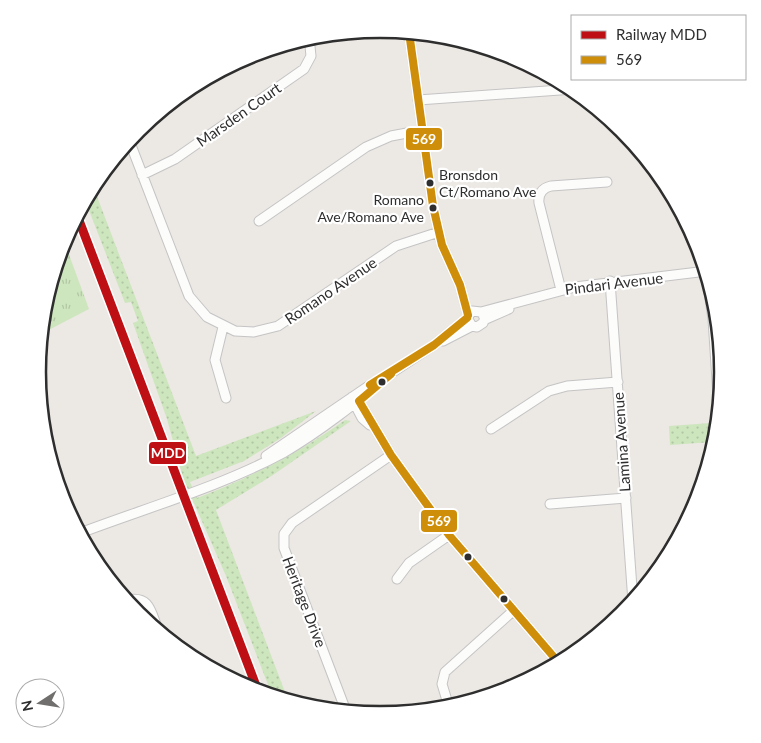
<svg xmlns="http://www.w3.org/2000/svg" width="761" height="743" font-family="Lato,sans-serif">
  <defs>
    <pattern id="grass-dots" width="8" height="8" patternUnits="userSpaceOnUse" patternTransform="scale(1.25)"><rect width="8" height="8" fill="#cee6be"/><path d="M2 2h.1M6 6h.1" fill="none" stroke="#b1c6a4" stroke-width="1.8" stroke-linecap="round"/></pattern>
    <pattern id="park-tufts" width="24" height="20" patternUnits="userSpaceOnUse" patternTransform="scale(1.25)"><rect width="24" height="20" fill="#cee6be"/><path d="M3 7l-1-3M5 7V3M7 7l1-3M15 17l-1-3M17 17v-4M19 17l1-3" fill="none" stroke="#b1c6a4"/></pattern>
  </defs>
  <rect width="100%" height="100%" fill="#ece8e4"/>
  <path fill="url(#grass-dots)" d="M93,186L196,456L316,411L281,438L244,461L190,482L197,498C251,477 297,454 345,420L351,421L273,475L216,510L288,700L272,695L226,576L183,478L167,419L133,323L138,321L131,302L125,303L85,200Z
    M711,423L712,442L670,445L669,426Z"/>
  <path fill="url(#park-tufts)" d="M64,241L89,309L41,334L44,304Z"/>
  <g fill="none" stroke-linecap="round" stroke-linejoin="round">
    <g stroke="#c5c4c5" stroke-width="11">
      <path id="minor" d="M409,32L433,206L442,245L460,285L468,315
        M418,100L574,89
        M129,140L189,296L207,317L235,331L254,332L278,326L396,246L439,232
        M142,175L175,159L304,69L311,56L309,37
        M259,221L366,147L391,136L423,130
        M706,272L713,319L719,412
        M610,281L633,602
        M561,290L539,203C538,194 542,188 551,186L607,182
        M481,312L485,318L483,323L477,327L472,326L467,318L472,311L481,312L575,287L707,271
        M484,320L509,309
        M223,327L215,360L226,398
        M443,341L472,326
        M387,376L434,345L467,318
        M38,377L42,393L45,441
        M352,397L359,401L391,455L449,535L559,663
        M352,399L362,418L370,425
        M491,429L549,391L567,386L618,382
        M266,456L373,383
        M550,504L626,498
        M80,533C146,508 222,486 283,453C321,431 357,402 391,374
        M397,579L409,563L449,535
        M127,600C150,595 151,612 158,630
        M449,707L442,684L445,672L513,611
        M346,711L284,548V534L292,523L391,455"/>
    </g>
    <use href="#minor" stroke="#fcfcfb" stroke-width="9"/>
    <g stroke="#fff" stroke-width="11">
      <path id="bus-1" d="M409,32L433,206L442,245L460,285L468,315
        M391,374L359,401L391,455L449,535L559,663
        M370,385L434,345L467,318"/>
    </g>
    <use href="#bus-1" stroke="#cf8e09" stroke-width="8"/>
    <g stroke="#fff" stroke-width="12">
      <path id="rail-1" d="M77,215L258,691"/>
    </g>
    <use href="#rail-1" stroke="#be1014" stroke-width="9"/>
  </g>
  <g fill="#2e2e2e" stroke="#fff" stroke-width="2">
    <circle cx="430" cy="183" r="4.5"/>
    <circle cx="433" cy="208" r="4.5"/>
    <circle cx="382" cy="382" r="4.5"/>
    <circle cx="468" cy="557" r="4.5"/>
    <circle cx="504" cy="599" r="4.5"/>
  </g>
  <g text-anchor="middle" stroke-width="4.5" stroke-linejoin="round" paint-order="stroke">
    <g font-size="14" fill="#2e2e2e" stroke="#fff" text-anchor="start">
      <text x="439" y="180">Bronsdon<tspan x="439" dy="17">Ct/Romano Ave</tspan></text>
      <text x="424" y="205" text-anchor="end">Romano<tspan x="424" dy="17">Ave/Romano Ave</tspan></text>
    </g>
    <g font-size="15" fill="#2e2e2e" stroke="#fff">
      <text transform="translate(239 115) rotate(-35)" y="5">Marsden Court</text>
      <text transform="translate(614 284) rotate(-7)" y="5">Pindari Avenue</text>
      <text transform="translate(331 291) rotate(-34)" y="5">Romano Avenue</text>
      <text transform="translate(622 442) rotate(-94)" y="5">Lamina Avenue</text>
      <text transform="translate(304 602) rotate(69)" y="5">Heritage Drive</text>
    </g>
  </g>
  <path d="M0 0H761V743H0ZM46 372a334 334 0 1 1 668 0a334 334 0 1 1-668 0Z" fill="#fff" fill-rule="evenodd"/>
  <path fill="none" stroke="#2e2e2e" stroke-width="2.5" d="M46 372a334 334 0 1 1 668 0a334 334 0 1 1-668 0Z"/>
  <g stroke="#fff" stroke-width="2">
    <rect x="405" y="127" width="38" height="24" rx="5" fill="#cf8e09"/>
    <rect x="148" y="441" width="39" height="24" rx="5" fill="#be1014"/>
    <rect x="420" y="509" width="38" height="24" rx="5" fill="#cf8e09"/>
  </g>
  <g font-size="14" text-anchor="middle" font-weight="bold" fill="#fff">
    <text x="424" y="144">569</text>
    <text x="168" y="458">MDD</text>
    <text x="439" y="526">569</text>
  </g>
  <rect x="571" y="15" width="175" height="65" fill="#ffffff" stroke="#ababab"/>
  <rect x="581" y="31" width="25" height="8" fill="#be1014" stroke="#ababab"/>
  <text x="616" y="40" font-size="15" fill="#2e2e2e">Railway MDD</text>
  <rect x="581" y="56" width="25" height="8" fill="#cf8e09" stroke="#ababab"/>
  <text x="616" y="65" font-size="15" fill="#2e2e2e">569</text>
  <g transform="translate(40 703) rotate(258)"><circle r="24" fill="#ffffff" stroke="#ababab"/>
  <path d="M0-4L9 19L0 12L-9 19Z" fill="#706f6e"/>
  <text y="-8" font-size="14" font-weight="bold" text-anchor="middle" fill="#2e2e2e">N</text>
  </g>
</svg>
